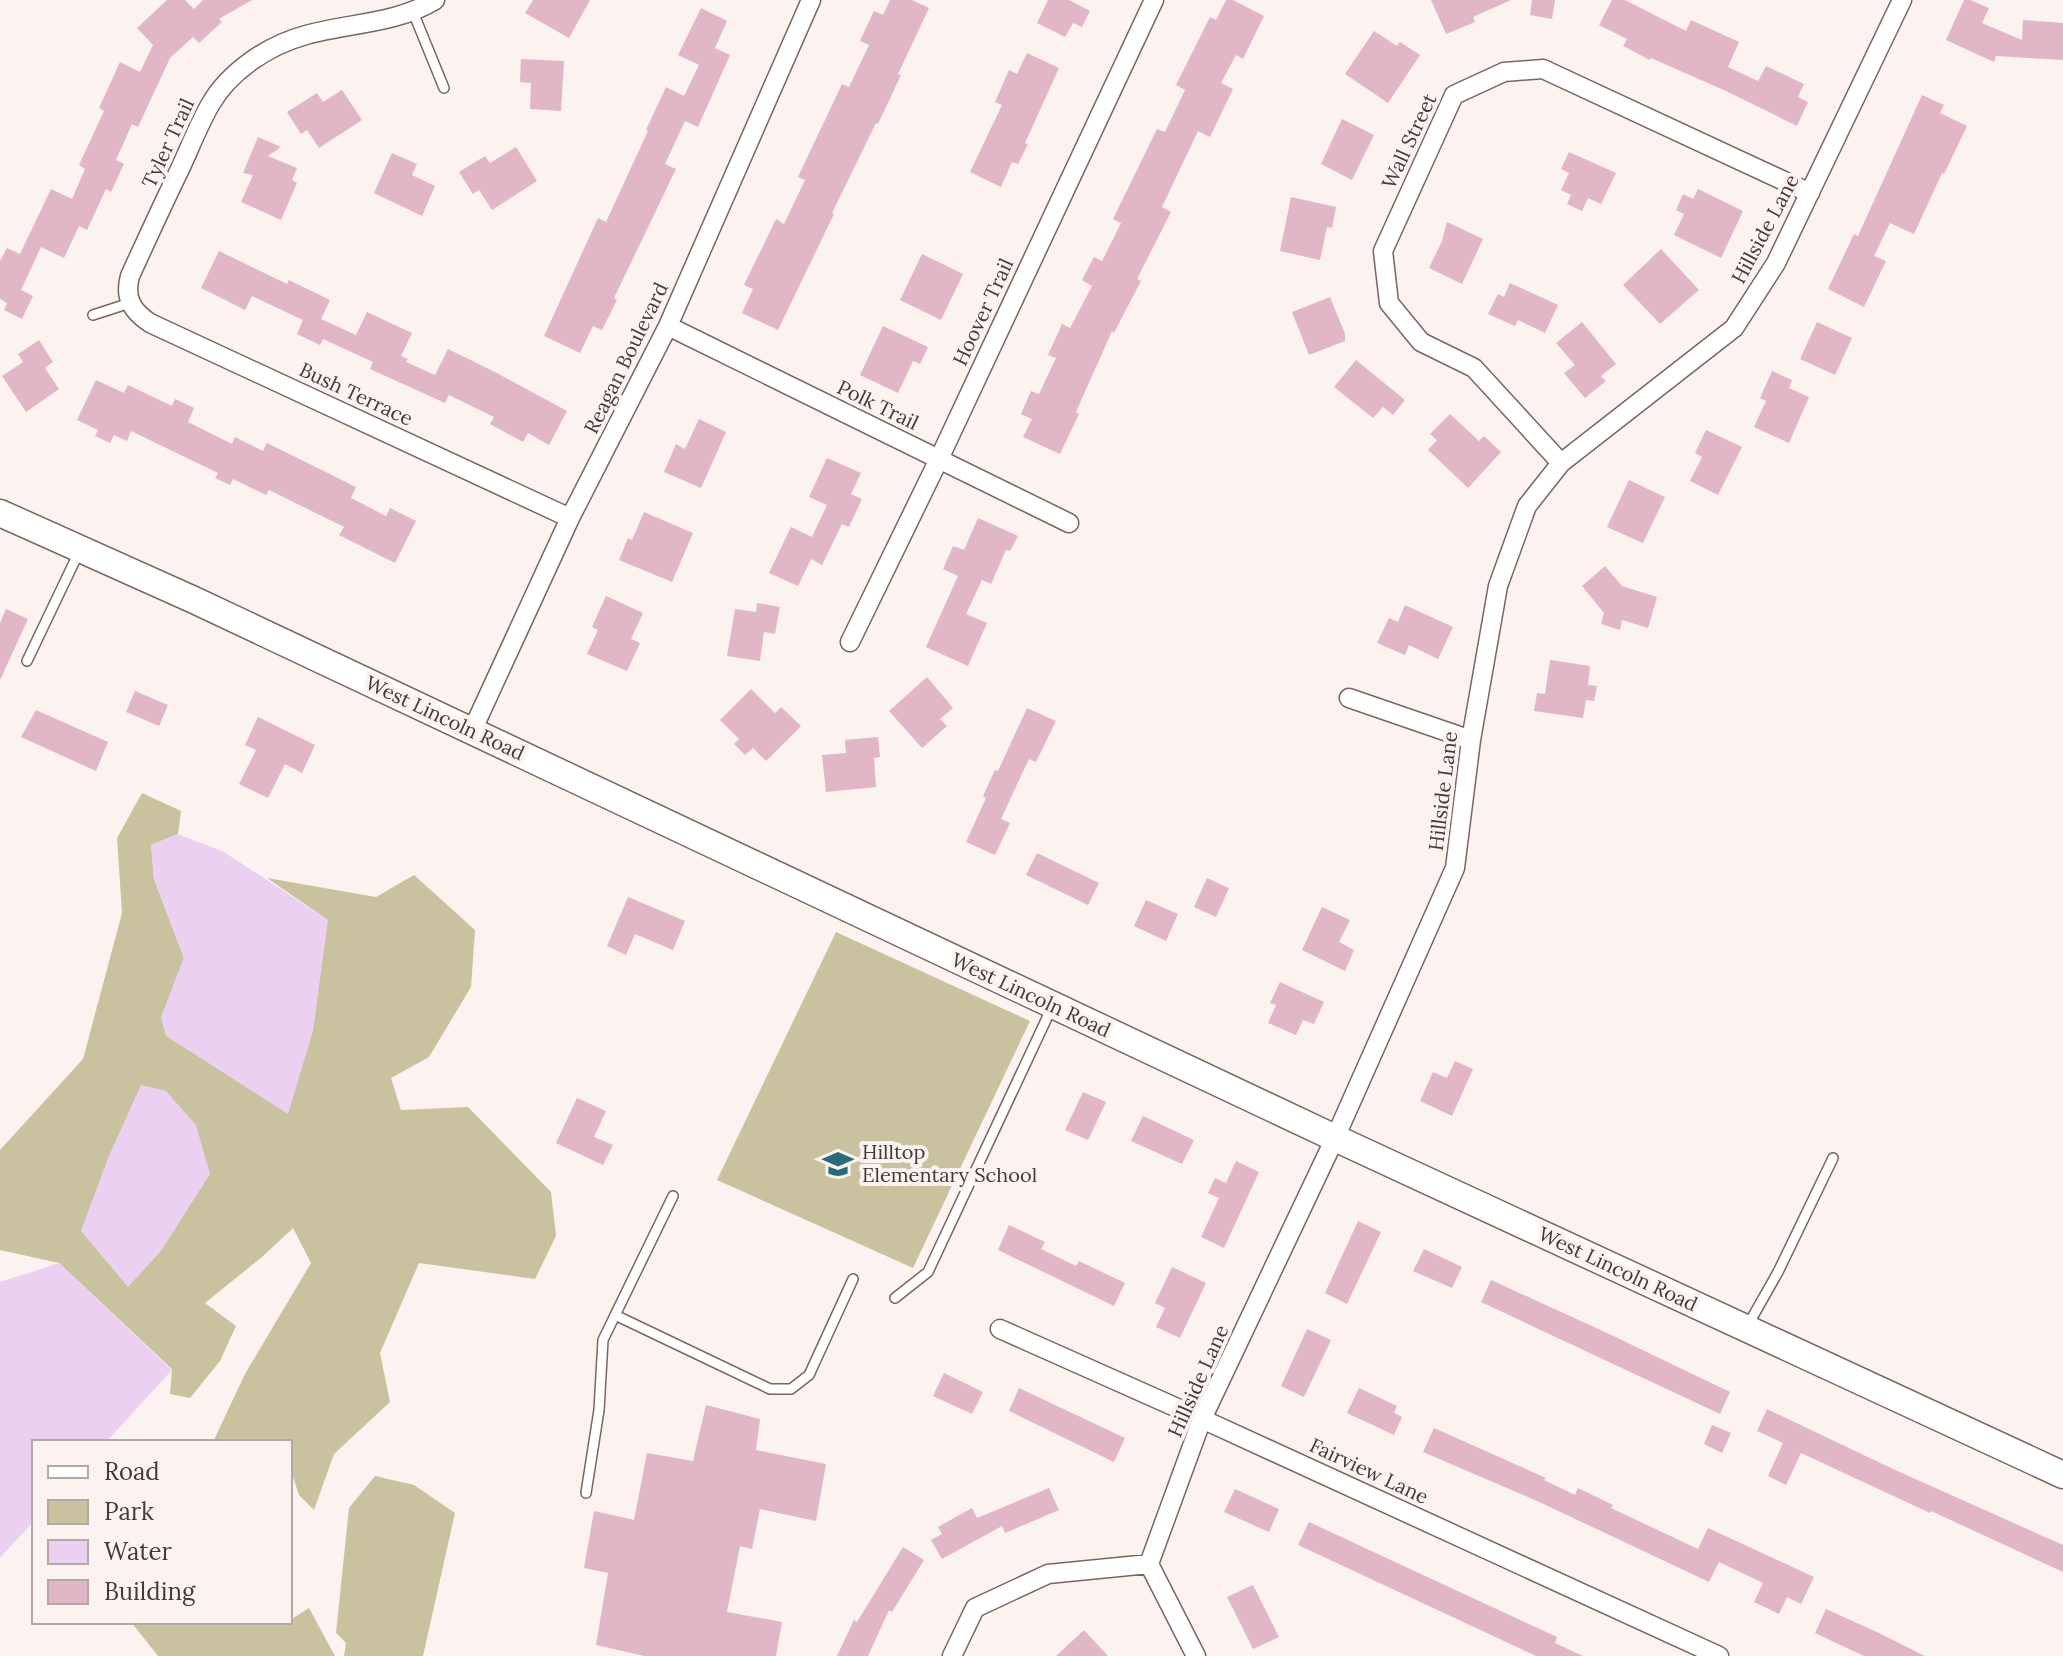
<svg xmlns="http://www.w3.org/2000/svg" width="2063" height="1656" font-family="Lora,serif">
  <rect width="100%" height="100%" fill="#fcf2f0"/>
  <path fill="#c9c29e" d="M142,793L181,811L178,834L151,845L154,879L184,958L161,1018L328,920L267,878L376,897L414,875L475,930L471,987L429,1057L391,1078L401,1110L468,1107L551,1192L556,1236L535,1279L419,1263L380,1353L390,1402L334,1454L314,1510L299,1495L290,1468V1442H213L245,1374L311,1263L293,1228L262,1257L205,1303L236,1326L220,1361L190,1398L170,1394L172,1369L59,1263L0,1250V1150L83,1059L122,913L117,838Z
    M836,932L1030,1021L913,1268L717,1180Z
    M375,1476L414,1485L455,1513L423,1656H344L346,1643L336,1633L349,1508Z
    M309,1608L335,1656H158L131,1622H290V1620Z"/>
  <path fill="#ebd0f2" d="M178,834L224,852L328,920L313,1031L288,1114L166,1036L161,1018L184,958L154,879L151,845Z
    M141,1085L166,1091L196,1125L210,1174L161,1251L128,1287L81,1231L108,1158Z
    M59,1263L172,1370L106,1442H34V1521L0,1558V1282Z"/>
  <path fill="#e1b6c6" d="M167,0H185L194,9L203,0H252L219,19L222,22L199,43L193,37L170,58L138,127L132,124L116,160L124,164L111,192L106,189L87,230L79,226L64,258L41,247L21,290L33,296L22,319L4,310L7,303L0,299V261L7,248L20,254L51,189L72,199L85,169L79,165L104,111L99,108L120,62L140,72L153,45L137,28Z
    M533,0H590L569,38L525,13Z
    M890,0H912L929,8L898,74L901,75L878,124L876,123L832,213L834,214L778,330L742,313L753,289L744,285L776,219L784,224L805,180L798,177L842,84L849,87L869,45L860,41L874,11L883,15Z
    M1048,0H1069L1090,11L1082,27L1073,23L1065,37L1037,23Z
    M1226,0H1233L1264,16L1243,59L1236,55L1221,83L1233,89L1210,137L1198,131L1162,207L1171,212L1137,279L1141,281L1114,333L1112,331L1076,412L1079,414L1060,454L1023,437L1032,419L1021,414L1031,391L1039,394L1056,358L1048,355L1062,324L1070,328L1092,286L1082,280L1094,257L1102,261L1121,223L1113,219L1157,129L1165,132L1185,90L1176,85L1210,17L1216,20Z
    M1431,0H1511L1473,17L1475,22L1446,34Z
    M1532,0H1555L1552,19L1530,15Z
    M1612,0H1625L1686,31L1691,20L1739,42L1728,67L1758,81L1766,66L1804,84L1798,97L1808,102L1797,126L1726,91L1651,58L1650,60L1623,46L1627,39L1599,25Z
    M1964,0H1970L1989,8L1982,23L2022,40L2023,20L2063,23V60L1996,56L1994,62L1946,40Z
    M701,8L727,21L715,48L730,55L698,127L685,121L665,164L676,169L614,298L617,300L602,330L593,326L580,353L544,336L598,218L606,222L648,131L646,130L666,87L684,96L699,65L678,55Z
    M1374,31L1397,46L1400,42L1420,55L1388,103L1345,74Z
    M1027,53L1059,68L1025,143L1028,144L1018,164L1012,162L1001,187L970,172L1002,105L995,102L1009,70L1017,74Z
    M521,59L564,61L561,111L530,109L531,83L520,82Z
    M342,90L362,120L319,148L307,130L301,134L287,112L317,93L323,102Z
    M1922,95L1944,105L1940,113L1967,126L1944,174L1942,173L1914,234L1890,223L1874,256L1886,261L1864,307L1828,289L1854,234L1858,236Z
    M1342,119L1374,135L1352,180L1321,164Z
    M258,137L281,147L268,156L297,168L292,180L297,183L281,220L241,202L253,175L243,173Z
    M516,147L537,181L492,210L479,190L473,194L459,172L485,156L490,163Z
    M1569,152L1616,173L1601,204L1588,198L1582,211L1567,204L1571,195L1561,190L1569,173L1561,169Z
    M392,153L417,164L412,175L435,186L422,216L374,193Z
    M1698,189L1743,211L1721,258L1674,235L1684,214L1676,210L1683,194L1693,199Z
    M1291,197L1336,207L1332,228L1327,227L1320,260L1280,251Z
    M1447,222L1483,239L1462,284L1429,268L1442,241Z
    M1661,249L1699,290L1660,324L1623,285Z
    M219,251L287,284L289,280L330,300L321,319L356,335L367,312L412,333L401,356L408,359L406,362L435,375L448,349L495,372L567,411L549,445L528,433L523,442L490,424L494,417L449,395L445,403L370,369L373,362L323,339L320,345L297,334L303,320L252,296L245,310L201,288Z
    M922,254L963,274L941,320L900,300Z
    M1510,283L1558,305L1545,333L1518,320L1515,326L1488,314L1498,294L1504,297Z
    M1330,297L1345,334V341L1309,355L1292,312Z
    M1582,322L1616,364L1601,376L1606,381L1585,398L1564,373L1575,365L1556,343Z
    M1817,322L1852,338L1835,375L1800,359Z
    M883,326L928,347L920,364L913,361L898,393L860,375Z
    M39,340L53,362L45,368L59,389L26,412L2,376L23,362L18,354Z
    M1356,360L1405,400L1393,415L1383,407L1373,418L1334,387Z
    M1772,371L1792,380L1789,388L1809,397L1789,443L1754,427L1766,401L1760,398Z
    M96,380L124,393L128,385L172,406L175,399L194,408L188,422L232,444L235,437L263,451L267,443L356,487L351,498L386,516L390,508L416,521L395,563L339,535L344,527L269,490L266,495L233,479L230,485L215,478L218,473L131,431L127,441L114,435L110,443L95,436L98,430L77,420Z
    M1450,414L1479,441L1484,436L1501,452L1468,488L1428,450L1437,440L1430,434Z
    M699,419L726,432L701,488L664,472L676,444L685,449Z
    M1706,430L1742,447L1718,495L1690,481L1702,457L1695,453Z
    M827,458L861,473L851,494L862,499L849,527L842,524L822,565L811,559L798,586L769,573L791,527L812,537L827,505L809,497Z
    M1629,480L1665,497L1643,543L1607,527Z
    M644,512L693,533L672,582L619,560L628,538L632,540Z
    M978,518L1018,536L1010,551L1006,550L991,584L982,580L966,614L987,623L968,666L926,647L958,576L943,569L953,546L964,550Z
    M1605,566L1622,586L1657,597L1648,628L1622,620L1620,630L1601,624L1604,613L1582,586Z
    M606,596L643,613L631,639L640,643L627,671L587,654L598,630L592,627Z
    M757,603L780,607L775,634L764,632L760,661L727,656L735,609L756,612Z
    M1405,605L1453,627L1438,659L1409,645L1405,655L1377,643L1389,618L1398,622Z
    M6,609L28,619L0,680V623Z
    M1550,660L1590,666L1588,685L1597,686L1594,701L1586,700L1583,718L1534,711L1537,693L1545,694Z
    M927,677L953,708L940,719L947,726L922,748L889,711Z
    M751,689L775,713L781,707L801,726L766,761L753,748L745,755L734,744L739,739L720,720Z
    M135,691L168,705L159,726L126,712Z
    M1027,708L1056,721L1036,762L1029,759L1001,819L1010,823L995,855L966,842L986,798L983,796L995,770L998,771Z
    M36,710L108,742L96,771L21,737Z
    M258,717L315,745L302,773L285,764L268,798L239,784L256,750L245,745Z
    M878,737L880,757L874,758L876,787L826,792L822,755L846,753L845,740Z
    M1037,853L1099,883L1088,905L1026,875Z
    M1207,878L1229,888L1216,917L1194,907Z
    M628,897L685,921L673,950L635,934L626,955L607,946Z
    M1146,900L1178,914L1166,941L1134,926Z
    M1322,907L1350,920L1339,942L1354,950L1345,971L1302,950Z
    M1280,982L1324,1002L1314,1024L1303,1020L1296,1035L1268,1023L1276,1005L1270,1003Z
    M1455,1061L1473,1069L1452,1116L1420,1101L1433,1072L1447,1078Z
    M1083,1092L1106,1102L1088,1140L1065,1130Z
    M577,1098L606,1111L594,1137L613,1145L603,1165L556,1143Z
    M1143,1116L1194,1140L1182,1164L1131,1141Z
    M1236,1161L1259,1172L1224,1248L1201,1237L1219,1198L1208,1193L1215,1178L1226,1183Z
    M1358,1221L1381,1232L1347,1304L1325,1293Z
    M1009,1225L1045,1242L1041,1249L1076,1266L1079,1261L1125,1283L1114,1306L998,1250Z
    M1424,1249L1462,1267L1452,1288L1413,1271Z
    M1172,1267L1206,1283L1180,1338L1156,1327L1165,1308L1155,1303Z
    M1491,1280L1605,1332L1730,1392L1720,1414L1481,1302Z
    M1307,1329L1331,1340L1304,1397L1281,1386Z
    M944,1373L983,1392L972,1414L933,1396Z
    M1019,1388L1125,1438L1114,1462L1009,1411Z
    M1359,1388L1397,1406L1394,1413L1402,1417L1394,1435L1347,1413Z
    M706,1405L760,1419L756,1450L826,1464L816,1521L760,1509L752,1549L740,1546L727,1612L782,1622L776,1656H644L596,1645L608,1573L584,1568L594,1511L634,1520L647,1453L693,1461Z
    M1767,1409L1893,1469L2063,1545V1572L1931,1511L1930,1513L1801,1453L1786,1485L1768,1476L1783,1443L1757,1431Z
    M1712,1425L1731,1433L1722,1453L1704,1444Z
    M1434,1428L1546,1478L1544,1480L1575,1495L1578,1488L1613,1505L1611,1508L1698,1549L1708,1528L1814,1577L1801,1604L1787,1597L1779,1614L1754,1602L1763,1583L1719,1562L1709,1582L1535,1500L1423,1452Z
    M1049,1488L1059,1510L1005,1533L1002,1526L942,1559L931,1540L942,1534L938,1527L972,1508L977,1518Z
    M1235,1489L1279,1509L1269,1532L1224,1512Z
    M1309,1522L1557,1637L1555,1643L1583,1656H1536L1298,1545Z
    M903,1547L924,1560L892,1612L889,1610L868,1656H837L854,1620L857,1622Z
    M1253,1585L1279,1637L1253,1649L1227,1597Z
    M1826,1609L1879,1633L1925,1656H1864L1815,1633Z
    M1084,1630L1108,1656H1056Z"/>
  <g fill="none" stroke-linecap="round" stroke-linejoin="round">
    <g stroke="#7b6562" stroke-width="12">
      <path id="lane" d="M413,12L444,88
        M93,315L130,303
        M27,661L79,552
        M895,1298L928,1272L1053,1005
        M615,1315L770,1389H791L809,1375L853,1279
        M1748,1325L1778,1272L1833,1158
        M586,1493L599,1410L603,1340L673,1196"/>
    </g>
    <g stroke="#7b6562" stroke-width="21">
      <path id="street" d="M435,0C396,24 349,23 306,35C269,45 229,71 210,105C198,126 189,150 179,171C162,206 146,241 130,276C124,298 132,311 150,323L570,518
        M668,326L1069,523
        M1561,463L1474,368L1421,342L1389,303L1383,251L1454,95L1504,72L1543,69L1810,193
        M850,642L939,459L1154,0
        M1349,698L1471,740
        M472,731L570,518L668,326L811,0
        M1000,1329L1202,1419L1719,1656
        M952,1656L975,1608L1048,1574L1149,1564
        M1196,1656L1149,1564L1202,1419L1335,1138L1455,868L1471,740L1498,586L1527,506L1561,463L1734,328L1776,263L1902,0"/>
    </g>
    <g stroke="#7b6562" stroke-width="29">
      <path id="secondary" d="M0,513L194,600L1335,1138L2063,1475"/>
    </g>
    <use href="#lane" stroke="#fff" stroke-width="9"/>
    <use href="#street" stroke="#fff" stroke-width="18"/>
    <use href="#secondary" stroke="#fff" stroke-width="26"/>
  </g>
  <defs>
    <g id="school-bare" transform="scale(2.4)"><path d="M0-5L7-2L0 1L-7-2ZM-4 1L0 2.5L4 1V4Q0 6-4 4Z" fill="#276c7b" stroke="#fcf2f0" stroke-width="2.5" paint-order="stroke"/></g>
  </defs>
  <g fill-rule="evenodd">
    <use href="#school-bare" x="838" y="1164"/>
  </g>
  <g text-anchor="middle" stroke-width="8" stroke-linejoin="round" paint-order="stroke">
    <g font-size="20" fill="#443a38" stroke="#fcf2f0">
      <text transform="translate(1409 141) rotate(-65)" y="7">Wall Street</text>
      <text transform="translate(168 143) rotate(-65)" y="7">Tyler Trail</text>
      <text transform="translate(1765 229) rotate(-62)" y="7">Hillside Lane</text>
      <text transform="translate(983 312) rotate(-65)" y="7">Hoover Trail</text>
      <text transform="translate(626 358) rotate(-64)" y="7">Reagan Boulevard</text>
      <text transform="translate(356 394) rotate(25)" y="7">Bush Terrace</text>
      <text transform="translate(878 405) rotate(26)" y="7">Polk Trail</text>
      <text transform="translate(445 718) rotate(25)" y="7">West Lincoln Road</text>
      <text transform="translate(1443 791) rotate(-83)" y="7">Hillside Lane</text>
      <text transform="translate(1031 995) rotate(25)" y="7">West Lincoln Road</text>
      <text transform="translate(1618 1269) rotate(25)" y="7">West Lincoln Road</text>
      <text transform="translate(1198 1381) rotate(-66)" y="7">Hillside Lane</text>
      <text transform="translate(1369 1471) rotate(25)" y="7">Fairview Lane</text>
    </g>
    <g font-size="20" fill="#443a38" stroke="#fcf2f0" text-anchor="start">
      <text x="862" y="1159">Hilltop<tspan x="862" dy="23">Elementary School</tspan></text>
    </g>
  </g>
  <rect x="32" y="1440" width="260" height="184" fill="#fcf2f0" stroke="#b2a8a6" stroke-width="2"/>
  <rect x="48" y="1466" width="40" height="12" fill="#ffffff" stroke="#b2a8a6" stroke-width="2"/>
  <text x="104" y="1480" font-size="24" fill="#443a38">Road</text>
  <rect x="48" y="1500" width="40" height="24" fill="#c9c29e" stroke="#b2a8a6" stroke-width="2"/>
  <text x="104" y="1520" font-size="24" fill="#443a38">Park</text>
  <rect x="48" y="1540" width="40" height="24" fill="#ebd0f2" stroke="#b2a8a6" stroke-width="2"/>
  <text x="104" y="1560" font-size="24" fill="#443a38">Water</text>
  <rect x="48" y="1580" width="40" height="24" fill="#e1b6c6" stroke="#b2a8a6" stroke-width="2"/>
  <text x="104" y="1600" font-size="24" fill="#443a38">Building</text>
</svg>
